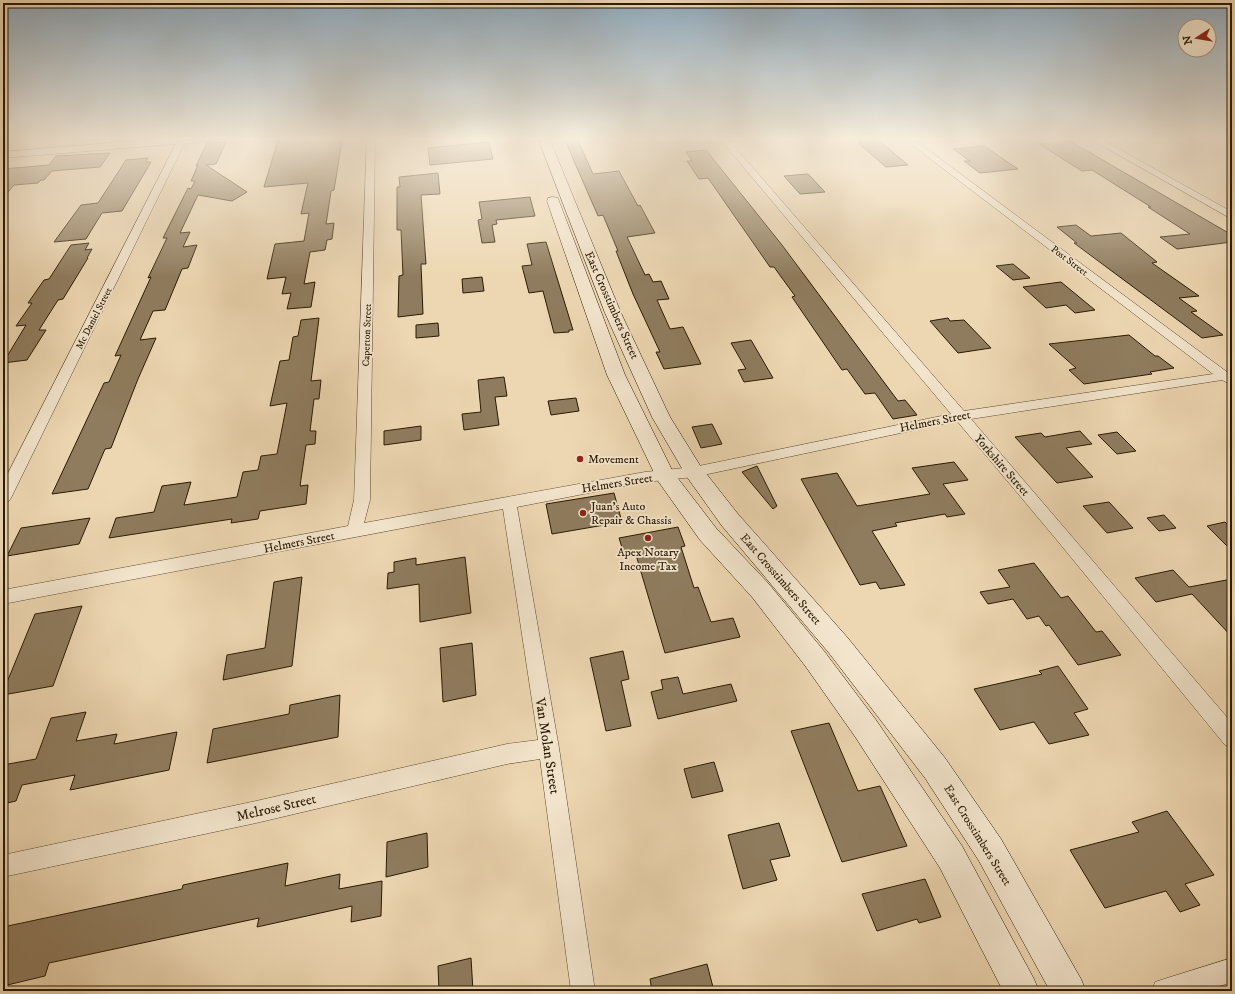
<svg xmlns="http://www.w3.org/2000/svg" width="1235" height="994" font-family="'IM FELL DW Pica',serif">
  <rect width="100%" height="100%" fill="#edd7b2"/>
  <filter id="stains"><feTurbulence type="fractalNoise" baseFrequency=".005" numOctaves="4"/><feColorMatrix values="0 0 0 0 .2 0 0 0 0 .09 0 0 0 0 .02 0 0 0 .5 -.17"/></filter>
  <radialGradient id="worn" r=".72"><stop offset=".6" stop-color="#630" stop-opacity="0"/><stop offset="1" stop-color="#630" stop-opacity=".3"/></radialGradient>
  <path fill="#8f7c5e" stroke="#2a1a02" d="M296,138H339L338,142L342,141L334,190L331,191L327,218L326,224L334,223L332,239L327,240L325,250L310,252L304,284L315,282L311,307L287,309L291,293L282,294L286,277L267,279L275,244L304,241L309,213L301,214L308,183L264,187L278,140Z
    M564,138H577L593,174L619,171L638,206L640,205L655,233L627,237L645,275L649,274L653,282L661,281L669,299L657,300L670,329L683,327L701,364L664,369L656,352H660L633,294L616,251H618L603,215L598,216Z
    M856,138H876L908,165L886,167L858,143H861Z
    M1070,141L1232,235V242L1177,249L1160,237L1190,234L1148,207H1151L1092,170L1082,171L1039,144Z
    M226,142L216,164L206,165L247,192L232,201L198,195L180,233L190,232L183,247L197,245L188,268L182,269L165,310L153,311L140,340L156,338L138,379L111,448L105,449L88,489L52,494L104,383L109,382L121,355L115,356L151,277L148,278L167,238H163L188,188L191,189L195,181H191L198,165L196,166L207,143Z
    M489,142L493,159L430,165L428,148Z
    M984,146L1018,169L980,173L964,161H970L953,149Z
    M706,150L782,245L898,401L905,400L917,415L893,419L875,393L865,394L847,369L842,370L792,297L795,296L774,267H770L708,178L699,179L687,161H692L686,152Z
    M110,153L100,167L52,171L44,180H41L38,183L14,185L3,198V169L49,165L56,156Z
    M148,158L146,162H151L122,211L102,213L86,239L54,242L81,205L98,203L126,160Z
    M438,173L440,194L421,195L426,264H421L423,314L398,317L399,276L403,275L401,230H397V187H400L399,177Z
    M808,174L825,192L800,194L784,176Z
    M530,197L535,216L496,220L497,224L492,225L495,242L482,243L478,220L482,219L479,202Z
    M1076,225L1091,236L1121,233L1157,262L1152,263L1199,296L1179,298L1197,311L1191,312L1223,335L1202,338L1074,243H1077L1057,227Z
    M546,242L573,330H569V332L554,333L543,291L529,293L522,266L532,265L527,244Z
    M89,243L85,250L92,249L87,258H88L63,299L58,300L39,330H46L27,360L3,363L26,325L16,326L32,303H28L44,280L49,279L71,245Z
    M1013,264L1030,278L1013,280L996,266Z
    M482,277L484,291L463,293L462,279Z
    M1061,282L1095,310L1075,313L1066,305L1046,308L1023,287Z
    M319,318L311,381L321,380L319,399H314L310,431H316L315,444L306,445L300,486L308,485L306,504L260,511L258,519L231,523L232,519L109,538L116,518L154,512L162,486L191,482L184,505L237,497L243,472L258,470L261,456L277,454L287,403L270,406L280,361L289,360L293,337L298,336L301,320Z
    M948,318L950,321L964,320L991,348L958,353L930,321Z
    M438,323L439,336L416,338V325Z
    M1129,335L1155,356H1158L1174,368L1150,372L1152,374L1084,384L1069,370L1076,368L1049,344Z
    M751,340L773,378L744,382L738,370L746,369L731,343Z
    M504,377L507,396L495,397L499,425L464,430L462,414L481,412L478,380Z
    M576,398L579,411L551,415L548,401Z
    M712,424L722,444L701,448L692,427Z
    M421,426V440L384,445V431Z
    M1080,431L1092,444L1066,448L1093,477L1057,483L1015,437L1041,433L1045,437Z
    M1117,432L1136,451L1117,454L1098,435Z
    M954,462L968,480L943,484L965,514L947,517L945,514L895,523L897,526L872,531L905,585L880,589L876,582L860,585L801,479L837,473L857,506L930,494L912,468Z
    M757,466L777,506L773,509L742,472Z
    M614,493L622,522L552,534L546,504Z
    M1109,502L1133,528L1107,533L1083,506Z
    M1164,515L1176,528L1159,531L1147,518Z
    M90,518L79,544L7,556L21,528Z
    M1225,522L1232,529V551L1207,526Z
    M678,527L685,546L681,547L694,588L698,587L711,622L733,618L740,637L665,653L636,555L625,557L619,538Z
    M465,557L471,613L420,622L419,584L387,589L388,573L394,572V562L416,558V565Z
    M1034,563L1061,598L1068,596L1096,632L1102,631L1121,655L1078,665L1049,625L1046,626L1039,616L1027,619L1013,599L988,604L980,592L1010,587L998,570Z
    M1173,570L1189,587L1232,579V637L1192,594L1156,602L1135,578Z
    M302,577L292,666L223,680L227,655L265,648L274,582Z
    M82,606L53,686L3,695V692L35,614Z
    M472,643L476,695L443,702L440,648Z
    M623,651L629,679L621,681L631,726L606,731L590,658Z
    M1058,666L1088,709L1074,713L1089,735L1049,744L1034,722L1000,730L974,689L1042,674L1039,671Z
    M678,677L683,694L731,684L737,701L658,719L651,692L663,689L661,680Z
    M340,695L338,737L207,763L213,729L289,714L290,705Z
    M86,712L76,741L117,734L114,744L177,732L169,770L70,790L75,775L22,785L16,801L3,804V765L36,759L51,718Z
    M829,723L858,791L880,786L907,846L842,862L791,731Z
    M714,762L723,791L692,798L684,769Z
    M1167,811L1214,875L1185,884L1200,905L1180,912L1166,891L1105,908L1070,850L1139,832L1132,822Z
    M779,823L790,856L770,860L777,880L743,889L728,835Z
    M427,833L428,867L386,877L387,842Z
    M288,863L285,886L340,874L339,889L382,881L381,916L351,922L352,906L257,927L259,918L49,963L45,976L3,986V927L182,889L183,885Z
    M925,879L941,917L919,923L917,919L877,931L862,894Z
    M471,958L473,991H439L438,966Z
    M707,964L714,991H652L650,979Z"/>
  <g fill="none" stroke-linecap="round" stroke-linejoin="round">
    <g stroke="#5b492e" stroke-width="1">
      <path id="street" d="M179,138H187L11,498L8,502L3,504V483Z
        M367,138H375L370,500L364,523L645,472L694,467L951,414L719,138H727L964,411L1213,374L903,138H912L1227,372L1232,371V382L1228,383L1222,380L971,419L1232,723V748L1225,745L1056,539L957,421L694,477L645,482L517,507L559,748L595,991H571L540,759L507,764L256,823L3,877V855L256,801L507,744L538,740L503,509L3,604V590L348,526L354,500Z
        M1089,138H1099L1232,212V219Z
        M1232,958V982L1204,991H1152L1155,982L1164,979Z"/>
    </g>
    <g stroke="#2a1a02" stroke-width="1">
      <path id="secondary" d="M168,138H216L211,141L3,158V152Z
        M538,138H549L621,313L670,417L701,467L738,514L847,637L945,758L1001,839L1081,979L1086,991H1050L979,861L925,778L829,653L722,526L687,477L652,417L605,313Z
        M553,197L558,198L559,201L625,375L673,472L716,528L768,583L824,651L876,720L962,846L1034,979L1039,991H1003L940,868L856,738L806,667L752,597L700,540L658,481L607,375L547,201L548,198Z"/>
    </g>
    <use href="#street" fill="#f3e5cd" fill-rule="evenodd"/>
    <use href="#secondary" fill="#f3e5cd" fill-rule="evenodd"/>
  </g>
  <linearGradient id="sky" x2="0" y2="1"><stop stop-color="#8fa8ba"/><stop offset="0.5" stop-color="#f7eddc"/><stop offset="1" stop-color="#f7eddc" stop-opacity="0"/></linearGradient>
  <rect width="1235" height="277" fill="url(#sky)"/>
  <g fill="#8f2418" stroke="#f3e5cd" stroke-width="1.5">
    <circle cx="580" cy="459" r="4"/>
    <circle cx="583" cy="513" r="4"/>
    <circle cx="648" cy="538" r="4"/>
  </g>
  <g text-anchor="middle" stroke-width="3.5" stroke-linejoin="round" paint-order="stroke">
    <g font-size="10" fill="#2a1a02" stroke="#f3e5cd">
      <text transform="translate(1070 260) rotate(37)" y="4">Post Street</text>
      <text transform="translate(93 318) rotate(-63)" y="4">Mc Daniel Street</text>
      <text transform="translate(366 335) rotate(-88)" y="4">Caperton Street</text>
    </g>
    <g font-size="12" fill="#2a1a02" stroke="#f3e5cd">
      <text transform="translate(612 305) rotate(66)" y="4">East Crosstimbers Street</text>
      <text transform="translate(935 421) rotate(-11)" y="4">Helmers Street</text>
      <text transform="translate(1002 465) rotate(49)" y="4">Yorkshire Street</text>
      <text transform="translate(617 483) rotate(-9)" y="4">Helmers Street</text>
      <text transform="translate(299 542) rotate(-11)" y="4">Helmers Street</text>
      <text transform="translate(781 579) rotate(49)" y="4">East Crosstimbers Street</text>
      <text transform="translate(978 835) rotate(58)" y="4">East Crosstimbers Street</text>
    </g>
    <g font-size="12" fill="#2a1a02" stroke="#f3e5cd" text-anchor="start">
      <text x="588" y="463">Movement</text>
      <text x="591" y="510">Juan's Auto<tspan x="591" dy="14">Repair &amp; Chassis</tspan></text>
      <text x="648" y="556" text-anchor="middle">Apex Notary<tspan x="648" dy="14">Income Tax</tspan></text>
    </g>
    <g font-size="14" fill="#2a1a02" stroke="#f3e5cd">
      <text transform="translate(548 746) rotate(81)" y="5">Van Molan Street</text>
      <text transform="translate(276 807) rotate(-13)" y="5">Melrose Street</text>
    </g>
  </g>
  <rect width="1235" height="994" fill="none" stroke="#edd7b2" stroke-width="16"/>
  <rect x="4" y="4" width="1227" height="986" fill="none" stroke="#2a1a02" stroke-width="2"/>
  <rect x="8" y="8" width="1219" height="978" fill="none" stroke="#2a1a02"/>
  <g transform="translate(1197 38) rotate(258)"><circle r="19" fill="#f3e5cd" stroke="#a3947c"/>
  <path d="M0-3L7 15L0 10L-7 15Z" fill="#8f2418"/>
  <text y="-6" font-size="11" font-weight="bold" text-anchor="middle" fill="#2a1a02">N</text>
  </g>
  <rect width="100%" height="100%" filter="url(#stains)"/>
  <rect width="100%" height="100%" fill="url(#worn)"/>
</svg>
